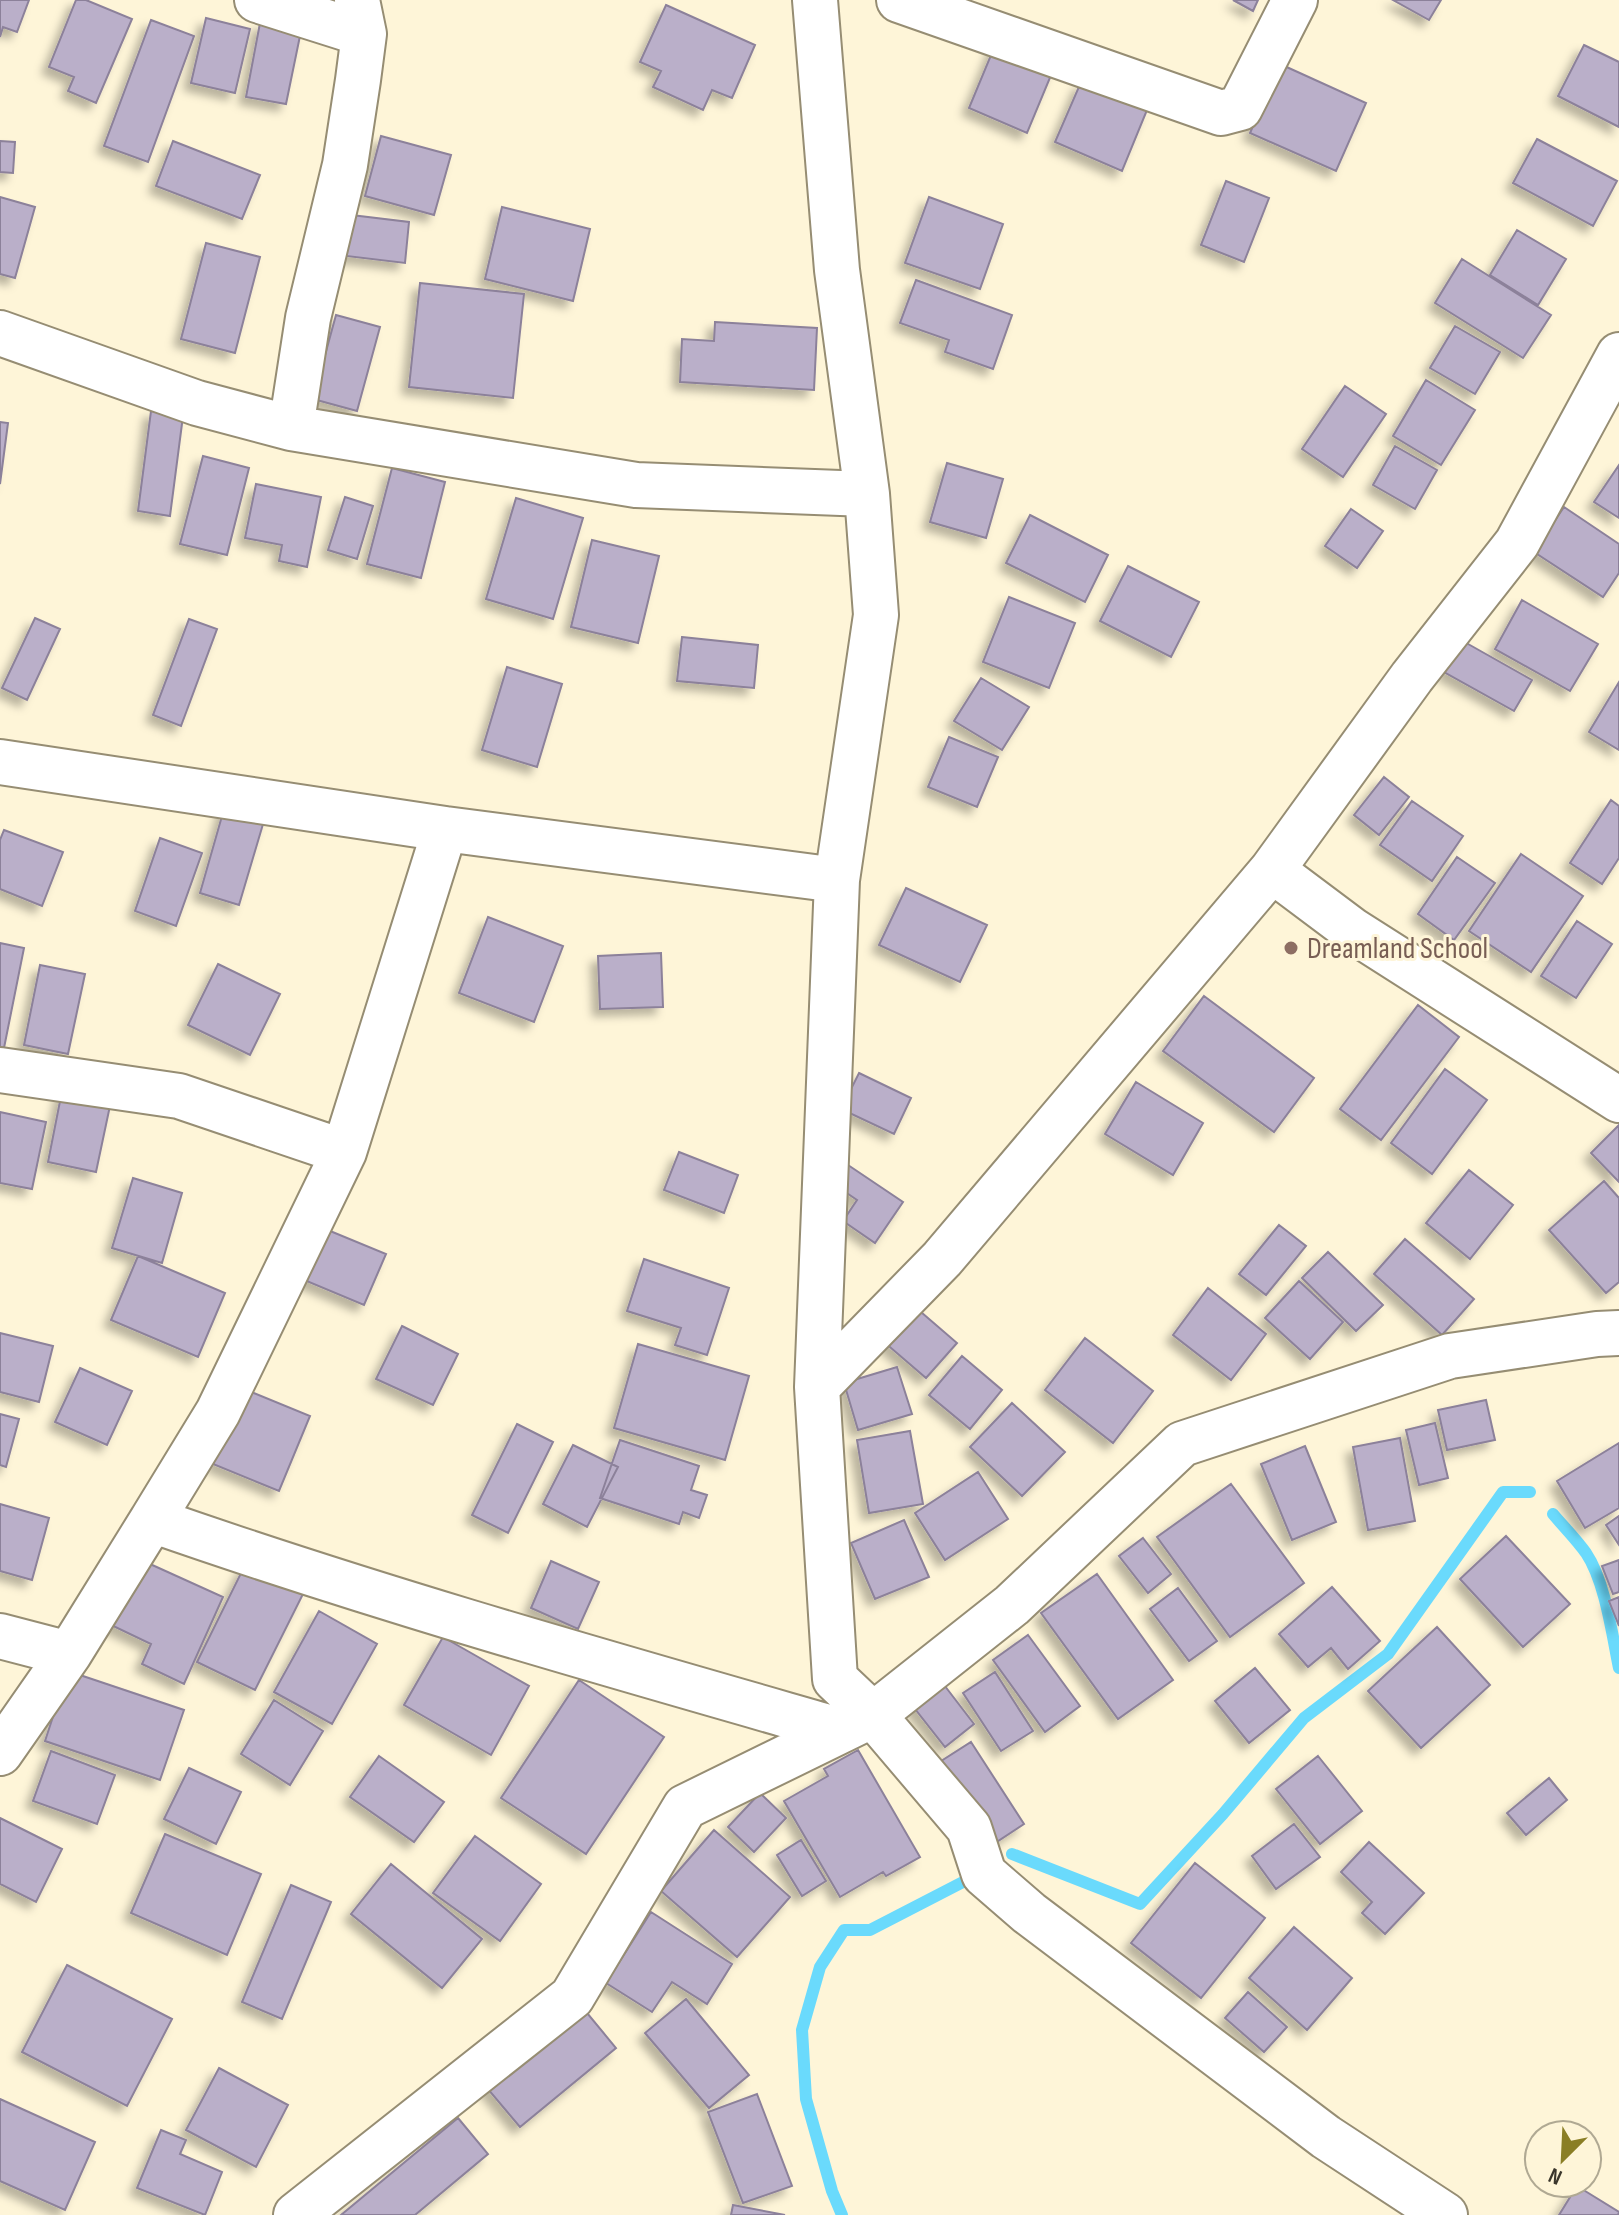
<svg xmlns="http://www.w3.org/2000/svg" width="1619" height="2215" font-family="'Sofia Sans Condensed',sans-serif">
  <defs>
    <filter id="shadow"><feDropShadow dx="-7" dy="7" stdDeviation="4" flood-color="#0004"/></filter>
  </defs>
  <rect width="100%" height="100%" fill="#fef5d8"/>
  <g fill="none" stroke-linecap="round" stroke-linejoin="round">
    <path stroke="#6adafc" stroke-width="12" d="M1553,1514C1563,1526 1576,1539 1586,1553C1605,1581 1612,1634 1619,1668
      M1012,1854L1140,1904L1223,1814L1304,1718L1388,1654L1503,1492H1530
      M842,2215L832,2191L806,2099L802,2030L820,1967L844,1930H870L963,1882"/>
  </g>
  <path fill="#baafc9" stroke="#8c819a" stroke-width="2" filter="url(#shadow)" d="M0,0H29L17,32L3,27L0,37Z
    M76,0H86L132,19L96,103L68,91L74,77L49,67Z
    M1233,0H1258L1253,11Z
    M1393,0H1441L1429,20Z
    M666,5L755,45L732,98L712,90L703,110L653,87L661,71L640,62Z
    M206,18L250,29L235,93L191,83Z
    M151,20L194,36L148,162L104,146Z
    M260,23L301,31L286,104L246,97Z
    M996,43L1054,68L1027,133L969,108Z
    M1584,45L1619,62V127L1558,96Z
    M1280,64L1366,103L1336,171L1250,133Z
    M1081,82L1147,110L1122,171L1055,142Z
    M381,136L451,155L434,215L365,196Z
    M1537,139L1617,181L1593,226L1513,183Z
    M0,141L15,142L13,173L0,172Z
    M173,141L260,175L242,219L156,186Z
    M1226,181L1269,198L1244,262L1201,245Z
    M0,197L35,207L15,278L0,274Z
    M929,197L1003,224L980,289L905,263Z
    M502,207L590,229L573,301L485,279Z
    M343,214L409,222L405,263L338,255Z
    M1517,230L1566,259L1538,305L1490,275Z
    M206,243L260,257L235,353L181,339Z
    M1462,259L1551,315L1523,358L1435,303Z
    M916,280L1012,315L993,369L945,352L949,340L900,323Z
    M420,283L524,294L513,398L409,387Z
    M336,315L380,327L357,411L313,399Z
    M715,322L817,328L814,390L680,382L682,339L714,341Z
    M1455,326L1500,352L1475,394L1430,368Z
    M1426,380L1475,410L1441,465L1393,436Z
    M1345,386L1386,414L1343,477L1302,449Z
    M151,411L183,416L170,516L138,511Z
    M0,422L8,423L0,484Z
    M1395,446L1437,470L1415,509L1373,485Z
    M203,456L249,468L227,555L180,544Z
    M947,463L1003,479L986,538L930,522Z
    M1619,465V518L1594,502Z
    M392,468L445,482L421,578L367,564Z
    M256,484L321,497L307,567L279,561L282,545L245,538Z
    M345,497L373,506L357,559L328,550Z
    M516,498L583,518L553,619L486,599Z
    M1564,507L1619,544V573L1603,597L1534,552Z
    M1351,509L1383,531L1357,568L1325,546Z
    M1030,515L1108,555L1085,602L1006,563Z
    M592,540L659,556L638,643L571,627Z
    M1128,566L1199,602L1171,657L1100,621Z
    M1009,597L1075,623L1049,688L983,662Z
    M1522,600L1598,644L1570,691L1495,649Z
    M35,618L60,629L27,700L2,688Z
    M189,619L217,629L181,726L153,715Z
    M682,637L758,645L754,688L677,681Z
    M1461,640L1532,680L1514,711L1444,672Z
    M507,667L562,684L537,767L482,750Z
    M981,678L1029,707L1002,750L954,721Z
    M1619,682V750L1589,732Z
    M949,737L998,757L977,807L928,787Z
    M1384,777L1409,797L1379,835L1354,815Z
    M1611,800L1619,806V858L1602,884L1570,863Z
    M1412,801L1463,836L1432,881L1380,845Z
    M226,802L266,814L239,905L200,893Z
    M4,830L63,852L42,906L0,889V840Z
    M160,838L202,853L176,926L135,911Z
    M1521,854L1583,896L1531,972L1469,931Z
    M1457,857L1495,883L1454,940L1418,914Z
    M906,888L987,925L960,982L879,945Z
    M488,917L563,946L534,1022L459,993Z
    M1577,921L1612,944L1576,998L1541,976Z
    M0,943L24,948L4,1048L0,1047Z
    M661,953L663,1007L600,1009L598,956Z
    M218,964L280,994L250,1055L188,1025Z
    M40,965L85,974L68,1054L24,1045Z
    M1204,996L1314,1078L1274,1132L1163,1051Z
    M1418,1005L1459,1037L1381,1140L1340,1109Z
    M1445,1069L1487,1100L1432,1174L1391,1143Z
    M859,1073L911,1098L894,1134L841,1109Z
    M1136,1082L1203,1123L1173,1175L1105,1134Z
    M62,1091L111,1101L96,1172L48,1162Z
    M0,1112L46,1122L32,1189L0,1183Z
    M1619,1125V1182L1591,1153Z
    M679,1152L738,1175L724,1213L664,1190Z
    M848,1165L903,1202L875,1243L843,1221L857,1200L835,1185Z
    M1469,1170L1513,1205L1470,1259L1426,1223Z
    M133,1178L182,1193L162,1263L112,1248Z
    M1604,1181L1619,1198V1282L1606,1293L1549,1230Z
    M1279,1225L1306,1246L1266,1295L1239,1274Z
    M318,1226L386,1254L364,1305L297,1277Z
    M1405,1239L1474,1299L1442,1335L1374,1274Z
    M1328,1252L1383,1305L1356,1331L1302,1278Z
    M138,1256L225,1293L198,1357L111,1320Z
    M644,1259L729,1288L707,1355L675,1345L681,1328L627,1311Z
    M1299,1281L1343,1322L1310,1359L1265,1318Z
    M1208,1288L1266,1334L1231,1380L1173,1335Z
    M914,1306L957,1343L926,1378L884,1342Z
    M402,1326L458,1354L433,1405L376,1379Z
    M0,1333L53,1346L39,1402L0,1392Z
    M1085,1338L1153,1391L1113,1443L1045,1390Z
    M638,1344L749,1376L725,1460L614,1428Z
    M962,1356L1002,1390L970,1429L929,1395Z
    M897,1367L912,1414L858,1430L844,1383Z
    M80,1368L132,1391L107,1445L55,1422Z
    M244,1389L310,1416L279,1491L213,1464Z
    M1486,1400L1495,1440L1447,1450L1438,1410Z
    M1012,1403L1065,1452L1022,1496L970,1447Z
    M0,1414L19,1419L6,1467L0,1465Z
    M1435,1423L1448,1478L1419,1485L1406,1430Z
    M517,1424L553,1442L508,1533L472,1515Z
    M910,1431L923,1504L869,1513L857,1440Z
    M1400,1438L1415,1521L1368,1530L1353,1447Z
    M620,1440L699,1466L691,1490L707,1495L699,1518L683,1512L679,1524L600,1498Z
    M1619,1443V1508L1585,1528L1557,1481Z
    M573,1445L618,1467L587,1527L543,1504Z
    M1305,1446L1336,1522L1292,1540L1261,1464Z
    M978,1472L1008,1519L945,1560L915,1513Z
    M1231,1484L1304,1583L1230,1637L1157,1537Z
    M0,1504L49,1518L32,1580L0,1571Z
    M1619,1516V1545L1606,1525Z
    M904,1520L929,1577L875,1599L851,1543Z
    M1506,1536L1570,1604L1523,1647L1460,1579Z
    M1143,1538L1171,1574L1148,1593L1119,1556Z
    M139,1559L223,1597L184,1684L142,1664L151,1644L109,1624Z
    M1619,1560V1592L1613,1594L1602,1566Z
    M551,1561L599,1582L578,1629L531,1608Z
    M245,1565L303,1594L255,1690L197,1662Z
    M1097,1574L1173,1680L1118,1719L1041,1613Z
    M1332,1587L1380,1641L1348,1669L1331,1648L1308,1667L1279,1634Z
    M1178,1588L1217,1641L1189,1661L1150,1609Z
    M1619,1597V1626L1609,1601Z
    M319,1611L377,1644L332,1724L274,1692Z
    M1437,1627L1490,1685L1421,1748L1368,1691Z
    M1028,1635L1080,1706L1045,1732L993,1660Z
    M443,1637L529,1686L491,1755L404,1705Z
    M1255,1668L1290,1710L1249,1743L1215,1701Z
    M68,1671L184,1710L160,1780L45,1741Z
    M995,1672L1033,1731L1001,1751L963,1693Z
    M938,1677L974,1724L945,1747L908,1700Z
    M579,1680L664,1737L586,1854L501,1798Z
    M274,1700L323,1731L290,1785L241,1754Z
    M971,1742L1024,1824L992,1845L938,1763Z
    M858,1750L920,1857L886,1876L883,1872L840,1897L784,1801L828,1776L824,1769Z
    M51,1751L115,1775L97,1824L33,1801Z
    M379,1756L444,1802L414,1842L350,1797Z
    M1318,1756L1362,1811L1320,1844L1276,1789Z
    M189,1768L241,1792L216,1844L164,1819Z
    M1549,1778L1567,1800L1526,1835L1507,1813Z
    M760,1793L786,1818L754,1852L728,1827Z
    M0,1818L62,1849L36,1902L0,1884Z
    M1294,1824L1320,1857L1276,1889L1252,1856Z
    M714,1830L790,1897L737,1957L661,1891Z
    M165,1834L261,1874L227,1955L131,1913Z
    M475,1836L541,1884L500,1941L433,1893Z
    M801,1840L826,1881L802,1896L777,1855Z
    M1369,1842L1424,1893L1385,1934L1362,1913L1372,1902L1341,1872Z
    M1195,1863L1265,1918L1201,1998L1131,1943Z
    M391,1864L482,1939L442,1988L351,1914Z
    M291,1885L331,1902L282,2019L242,2002Z
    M651,1912L732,1964L707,2004L672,1982L652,2012L606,1983Z
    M1294,1927L1352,1978L1307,2030L1249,1978Z
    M67,1965L172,2019L127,2106L22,2052Z
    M1248,1992L1287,2027L1264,2052L1225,2018Z
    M573,1996L616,2048L520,2127L476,2075Z
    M686,1999L749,2075L709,2108L645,2033Z
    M219,2068L288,2105L256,2167L186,2130Z
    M757,2094L792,2186L743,2203L708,2112Z
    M0,2099L95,2142L65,2210L0,2181Z
    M458,2118L488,2154L415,2215H341Z
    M161,2130L186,2140L180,2154L222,2172L205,2215L137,2188Z
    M1577,2186L1619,2212L1618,2215H1559Z
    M733,2205L785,2215H731Z"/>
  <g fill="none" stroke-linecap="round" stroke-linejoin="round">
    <g stroke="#968d73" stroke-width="48">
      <path id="street" d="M257,0L364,34
        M815,0L837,270L867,494L876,615L837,880L817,1387L835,1679L873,1715L969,1828L984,1874L1029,1913L1326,2137L1445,2215
        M899,0L1221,113L1240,108L1295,0
        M0,333L197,403L291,428L636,485L867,494
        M291,428L308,318L345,165L358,80L364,34L357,0
        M0,762L445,829L837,880
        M1272,870L1352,930L1619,1100
        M0,1070L179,1096L344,1152
        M817,1387L942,1259L1272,870L1412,677L1517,543L1619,355
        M152,1520L218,1412L344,1152L445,829
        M0,1636L69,1654
        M0,1753L69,1654L152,1520C378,1599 609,1664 839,1730
        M296,2215L572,1997L685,1807L873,1715L1012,1605L1182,1444L1450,1356L1597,1334L1619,1333"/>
    </g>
    <use href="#street" stroke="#fff" stroke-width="44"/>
  </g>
  <circle fill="#8d6e63" stroke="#fef5d8" stroke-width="3" cx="1291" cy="948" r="8"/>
  <g text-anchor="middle" stroke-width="6" stroke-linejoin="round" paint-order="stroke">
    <g font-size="30" fill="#785e54" stroke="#fef5d8" text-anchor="start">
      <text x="1307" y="958">Dreamland School</text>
    </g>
  </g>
  <g transform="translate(1563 2159) rotate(204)"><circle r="38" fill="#fef5d8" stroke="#b0a993" stroke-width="2"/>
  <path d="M0-6L14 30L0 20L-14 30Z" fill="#8a7e25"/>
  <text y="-12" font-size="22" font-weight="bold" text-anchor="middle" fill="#3b372c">N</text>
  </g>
</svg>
